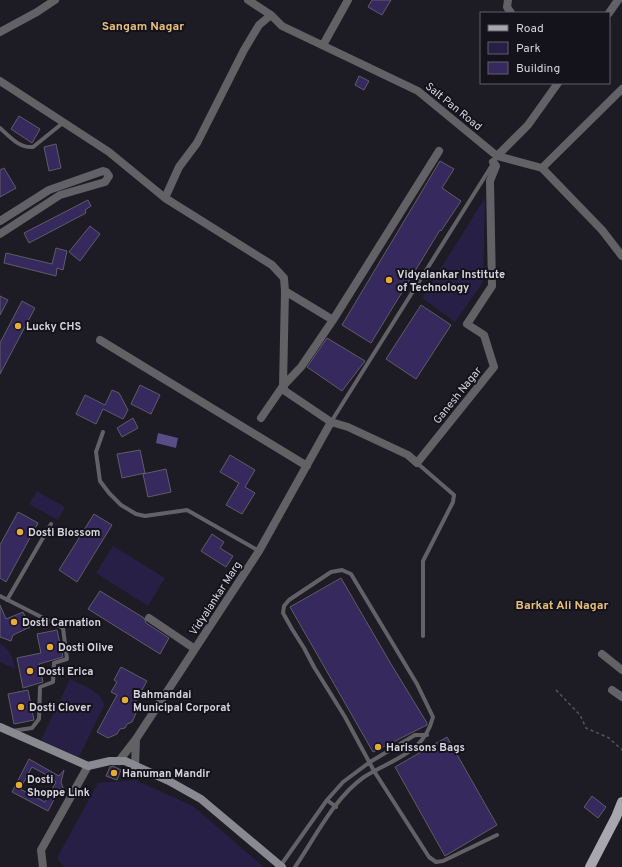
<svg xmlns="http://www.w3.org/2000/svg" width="622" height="867" font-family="Overpass,sans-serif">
  <rect width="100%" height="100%" fill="#1d1b24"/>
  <path fill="#281f47" d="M485,198L483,282L455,322L422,298Z
    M37,491L65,507L58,520L29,504Z
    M113,546L165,578L148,606L96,573Z
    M0,643C10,650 13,657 15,669L0,662Z
    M70,679C81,685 103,691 104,706L79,757L41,740Z
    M135,780L193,806L264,867H64L57,858L98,783Z"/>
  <path fill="#584d86" d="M158,433L178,438L176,448L156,443Z"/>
  <path fill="#35295e" stroke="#5e5d67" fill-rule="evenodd" d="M372,0H391L382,15L368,7Z
    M359,76L369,81L364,90L355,85Z
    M19,116L40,129L32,143L11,129Z
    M56,144L61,168L49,171L44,147Z
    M440,161L454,169L442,188L461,201L441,231L440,230L371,343L342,325Z
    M4,168L16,188L0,197V170Z
    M88,200L91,206L85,210L86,213L29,243L24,233Z
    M90,226L100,234L80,261L69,252Z
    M56,248L67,251L63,270L57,268L56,276L4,263L6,253L52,264Z
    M0,296L8,300L0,315Z
    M22,301L35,308L0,374V343Z
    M421,305L451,325L416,379L386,359Z
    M327,338L365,361L342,391L307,367Z
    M140,385L160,395L151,414L131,404Z
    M112,390L119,393L128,410L123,419L103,409L96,424L76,414L85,395L105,405Z
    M133,418L138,428L122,437L117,428Z
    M140,450L145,473L122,478L117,454Z
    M230,455L255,470L245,487L255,493L242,514L226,505L239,483L220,472Z
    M166,469L171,492L148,497L143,474Z
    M18,512L38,523L6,582L0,578V545Z
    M94,514L112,525L77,582L59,570Z
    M212,534L224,542L220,548L233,556L226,567L201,551Z
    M341,578L391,664L427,723V725L373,752L290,607Z
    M100,591L144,618L146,623L169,638L160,654L88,609Z
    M0,605L6,619L23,612L30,627L13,635L11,641L0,637Z
    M57,630L63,657L39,664L43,682L23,688L17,658L41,653L37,634Z
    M121,667L147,681L134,704L138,709L132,722L127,724L125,728L120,729L117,734L108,738L97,732L117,695L111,692L117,682L114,680Z
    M28,690L34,720L14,724L8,694Z
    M447,737L497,825L445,856L395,767Z
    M29,759L59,776L64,770L61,782L65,793L60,788L48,811L12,792ZM32,767L52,778L56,782L45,802L20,789Z
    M113,766L121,770L117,780L106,776L110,767Z
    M592,796L606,807L598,818L584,807Z"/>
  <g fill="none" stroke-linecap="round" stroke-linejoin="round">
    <path stroke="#57565e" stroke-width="1.5" stroke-dasharray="3 3" stroke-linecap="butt" d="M556,690L580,715L586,728L609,738L622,750"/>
    <path stroke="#626166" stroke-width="4" d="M0,128C10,137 19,148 33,147L64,122
      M331,422L494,162
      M103,432L96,452L100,481L109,493L121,505L136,514L145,516L187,510L259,551
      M417,463L454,495L453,502L423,561V636
      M0,596L63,628L67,659L54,663L53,682L40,687L39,719L32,728L12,731
      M7,600L51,524
      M327,800L336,807
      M281,865L327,800L343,782L370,762L415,735H427
      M295,867C315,838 334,798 364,777C392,759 424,754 433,717L417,684L351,574L342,570L331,572L289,600L284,606L283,613L292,629L304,648L314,667L345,717L374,771L429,857L436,862L443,861L497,835"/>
    <path stroke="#626166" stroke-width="8" d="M248,0L271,15L282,26L418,91L497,156L542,168L602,230L622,256
      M508,0L507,7L511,13
      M609,13L618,0
      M0,32L37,12L55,0
      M323,45L348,0
      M0,81L109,152L165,198L272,265L284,278L285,291L283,386L285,391L331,422L348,427L408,455L417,463L494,367L484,335L467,324L492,286L490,181L496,166L493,162
      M497,156L528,125L558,83
      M542,168L622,89
      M165,198L179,167L197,143L244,50L259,25L271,15
      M0,221L49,190L103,171L106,172L109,176L105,182L60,195L0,234
      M285,291L333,320
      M100,340L307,466
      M261,418L283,386L301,367L333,320L439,151
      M149,618L195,649
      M602,654L622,670
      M612,690L622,697
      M119,761L136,739L259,551L331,422
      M135,767L136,739
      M43,867L41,850L88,766"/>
    <path stroke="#898990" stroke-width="8" d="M0,727L88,766L110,761H125L169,781L201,799L282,867"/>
    <path stroke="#a8a7b1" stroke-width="10" d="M590,867L616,817L622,802"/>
  </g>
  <g fill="#e6ac36" stroke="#14121b" stroke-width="1.5">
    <circle cx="389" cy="280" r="4"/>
    <circle cx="18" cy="326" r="4"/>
    <circle cx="20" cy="532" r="4"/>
    <circle cx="14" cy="622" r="4"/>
    <circle cx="50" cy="647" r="4"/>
    <circle cx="30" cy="671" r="4"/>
    <circle cx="125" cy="700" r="4"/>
    <circle cx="21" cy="707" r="4"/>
    <circle cx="378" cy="747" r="4"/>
    <circle cx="114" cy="773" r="4"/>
    <circle cx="19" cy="785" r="4"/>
  </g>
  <g text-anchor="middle" stroke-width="4" stroke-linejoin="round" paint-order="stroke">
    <g font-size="11" fill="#d5d4da" stroke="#14121b">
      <text transform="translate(454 106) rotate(39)" y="4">Salt Pan Road</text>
      <text transform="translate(457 395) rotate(-51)" y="4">Ganesh Nagar</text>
      <text transform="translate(215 598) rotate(-57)" y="4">Vidyalankar Marg</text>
    </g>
    <g font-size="11" font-weight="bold" fill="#d5d4da" stroke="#14121b" text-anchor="start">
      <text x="397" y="278">Vidyalankar Institute<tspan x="397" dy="13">of Technology</tspan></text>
      <text x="26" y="330">Lucky CHS</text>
      <text x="28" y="536">Dosti Blossom</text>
      <text x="22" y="626">Dosti Carnation</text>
      <text x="58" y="651">Dosti Olive</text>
      <text x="38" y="675">Dosti Erica</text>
      <text x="133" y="698">Bahmandai<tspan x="133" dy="13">Municipal Corporat</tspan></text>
      <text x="29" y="711">Dosti Clover</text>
      <text x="386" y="751">Harissons Bags</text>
      <text x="122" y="777">Hanuman Mandir</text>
      <text x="27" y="783">Dosti<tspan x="27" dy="13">Shoppe Link</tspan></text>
    </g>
    <g font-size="12" font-weight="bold" fill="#e7bf78" stroke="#14121b">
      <text x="143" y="30">Sangam Nagar</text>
      <text x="562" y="609">Barkat Ali Nagar</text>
    </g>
  </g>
  <rect x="480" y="12" width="130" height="72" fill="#14121b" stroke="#616067"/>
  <rect x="488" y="25" width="20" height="6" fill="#a8a7b1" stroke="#616067"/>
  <text x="516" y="32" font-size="12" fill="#d5d4da">Road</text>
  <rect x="488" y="42" width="20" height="12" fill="#281f47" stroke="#616067"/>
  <text x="516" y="52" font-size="12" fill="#d5d4da">Park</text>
  <rect x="488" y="62" width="20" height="12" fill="#35295e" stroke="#616067"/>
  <text x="516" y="72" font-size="12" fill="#d5d4da">Building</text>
</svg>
